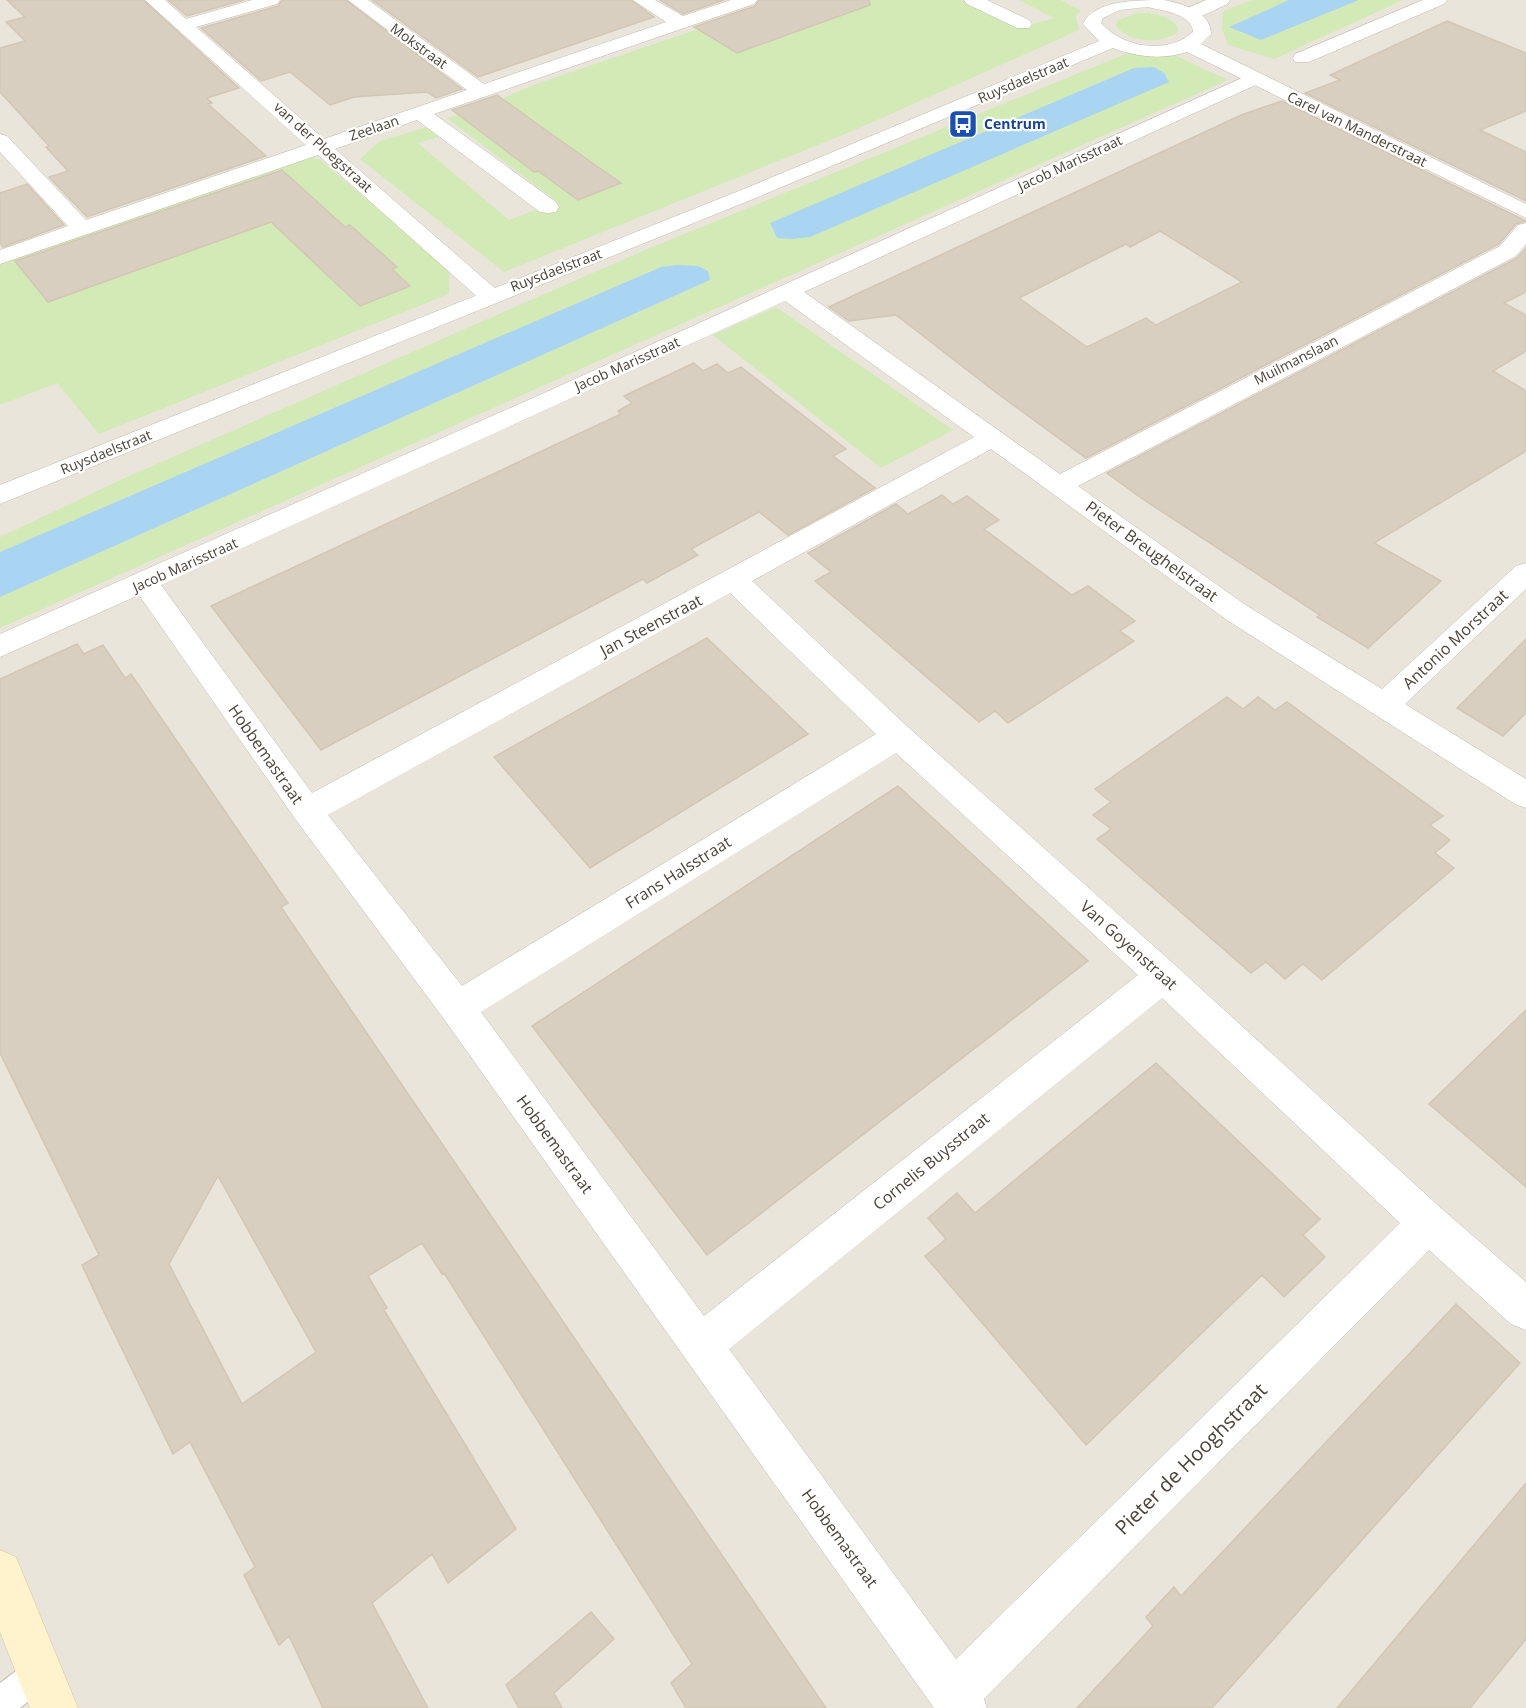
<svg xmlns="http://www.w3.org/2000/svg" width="1526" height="1708" font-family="'Open Sans',sans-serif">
  <rect width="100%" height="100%" fill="#f6f3ec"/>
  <path fill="#eae5da" d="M0,0H1526V1708H0Z"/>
  <path fill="#d2eab5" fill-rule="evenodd" d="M784,0H960L1020,28L1054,18L1019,0H1061L1081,11L1076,16L1079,30L855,130L504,272L360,159L380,141L427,127L439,137L418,143L509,220L557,202L447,118L484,106L536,84Z
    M1252,0H1289L1229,27L1261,40L1359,0H1403L1274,59L1228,45L1222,29L1223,11Z
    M1137,13C1152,13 1168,14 1178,27L1177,33C1160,44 1129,43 1116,26L1118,20Z
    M1128,53L1172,54L1228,80L0,628V597L710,280L661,267L0,552V537L129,476L645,250ZM1134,68L772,231L771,223Z
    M303,157L319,159L449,269V294L99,434L57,383L0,405V262Z
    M776,307L953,430L881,468L713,335Z"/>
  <path fill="#a9d4f2" d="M1289,0H1359L1261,40L1229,27Z
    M1154,67L1164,73L1169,82L810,237L792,239L777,238L770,223L1134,68Z
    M677,265L698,266L708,271L710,280L0,597V552L661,267Z"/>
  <path fill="#d8cfc1" stroke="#d3c7b4" stroke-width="1.5" fill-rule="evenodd" d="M7,0H143L239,88L207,98L212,103L208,104L266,156L87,217L49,177L68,171L46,147L49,146L0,92V48L25,41L6,22L25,17Z
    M168,0H244L187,16Z
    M282,0H346L462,89L436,98L427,92L354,97L330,105L290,72L261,81L201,28L278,6Z
    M372,0H631L654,17L478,77Z
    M660,0H724L683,14Z
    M759,0H869L870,5L737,53L694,27L755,6Z
    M1447,21L1526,53V111L1480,130L1526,152V201L1305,93L1340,80L1330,75Z
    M497,95L564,143L621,183L578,200L538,171L534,172L452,110Z
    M1282,101L1526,221L1516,224L1499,244L1086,458L994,391L896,315L849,321L829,307L1241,115ZM1160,231L1242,282L1156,325L1146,318L1087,347L1019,298L1126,244L1130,247Z
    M282,170L345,227L350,225L397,267L392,269L410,286L360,306L271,222L48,302L15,261Z
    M27,184L64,225L3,247L0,243V193Z
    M1526,248V292L1504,303L1526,315V351L1493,371L1526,391V451L1374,543L1441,581L1368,648L1317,617L1320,615L1141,498L1107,473L1517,258Z
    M694,363L703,371L717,364L728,373L741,367L846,449L833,456L875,488L788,535L759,512L691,549L698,555L647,583L643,579L321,750L211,606L621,414L618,411L632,403L624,396Z
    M942,495L953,504L967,496L999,520L984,529L1072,595L1088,586L1135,621L1120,631L1134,641L1008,723L995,711L979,722L815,581L831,572L808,553L896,504L908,514Z
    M707,638L808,734L590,868L494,757Z
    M1526,639V713L1503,736L1457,708Z
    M77,644L84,654L103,645L125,678L131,674L288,903L281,907L826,1708H686L671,1683L692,1664L444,1273L442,1274L422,1243L368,1276L387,1308L384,1310L516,1529L448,1583L432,1554L372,1603L428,1708H323L289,1636L279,1645L244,1575L255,1567L190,1442L173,1454L103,1310L82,1265L99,1255L0,1053V679ZM218,1176L316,1352L242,1404L169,1264Z
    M1227,697L1243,709L1258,697L1275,710L1287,702L1443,816L1430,825L1450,840L1435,853L1454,868L1322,980L1303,964L1285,979L1266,962L1251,973L1097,839L1111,829L1093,815L1111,802L1095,789Z
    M898,786L1088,961L707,1255L532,1026Z
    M1526,1010V1187L1429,1104Z
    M1156,1063L1320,1219L1303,1235L1325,1257L1284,1297L1262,1275L1086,1445L925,1256L946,1239L928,1218L957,1193L975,1213Z
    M1456,1304L1520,1363L1212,1708H1077L1153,1626L1146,1617L1174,1587L1181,1596Z
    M1526,1483V1639L1470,1708H1337Z
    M591,1612L614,1639L554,1693L562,1708H519L506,1685Z"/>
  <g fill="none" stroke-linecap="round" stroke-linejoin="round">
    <g stroke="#c2bbae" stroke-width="2">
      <path id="service" d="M39,1657L50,1662L55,1673L50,1684L20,1708H0V1683L28,1662Z"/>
    </g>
    <g stroke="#c2bbae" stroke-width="1">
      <path id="minor" d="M145,0H165L186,19L252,0H280L277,4L196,27L324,139L467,90L348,0H368L484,84L666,22L633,0H655L683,16L731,0H757L754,4L434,114L556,202L559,207L556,212L548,213L540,212L417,120L335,149L498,291L502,296L498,301L490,303L482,301L318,155L0,264V250L68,226L0,152V134L7,136L86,220L306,145Z
        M964,0H987L1029,20L1032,24L1029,28H1017L967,4Z
        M1206,0H1230L1227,4C1214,10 1197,21 1183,18L1180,14L1183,10Z
        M1423,0H1447L1444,4L1309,62H1295L1293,58L1295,54Z
        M1253,73L1260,75L1263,79L1260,83L804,292L1060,474L1500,246L1518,225L1526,223V244L1516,256L1078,486L1247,606L1382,689L1516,566L1526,563V589L1405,704L1526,779V808L1515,804L1227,620L991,449L752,581L909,728L1175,965L1442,1209L1526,1282V1330L1511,1324L1429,1250L984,1699L987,1708H934L444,1019L296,820L139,595L0,657V634L544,393ZM785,301L974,437L312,793L161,585ZM730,593L876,734L462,986L328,815ZM896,753L1138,975L704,1316L481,1012ZM1162,998L1400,1223L956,1659L729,1349Z"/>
    </g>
    <g stroke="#c2bbae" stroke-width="1">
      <path id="tertiary" d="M1164,0C1182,4 1211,11 1211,34L1201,44L1526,204V218L1187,52C1163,60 1137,57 1113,48L758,197L0,504V485L744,189L1099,41L1083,24C1094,0 1137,0 1164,0ZM1147,7C1161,10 1193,14 1193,32C1167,55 1123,48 1101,23L1103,18L1120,10Z"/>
    </g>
    <g stroke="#d6c79b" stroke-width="1">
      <path id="secondary" d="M0,1550L16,1557L78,1708H30L0,1632Z"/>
    </g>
    <use href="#service" fill="#fff" fill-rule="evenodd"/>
    <use href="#minor" fill="#fff" fill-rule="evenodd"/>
    <use href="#tertiary" fill="#fff" fill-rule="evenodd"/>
    <use href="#secondary" fill="#fff3cd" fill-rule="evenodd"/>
  </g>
  <defs>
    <g id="bus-square" transform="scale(1.5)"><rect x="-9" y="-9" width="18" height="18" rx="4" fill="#1a4fb4" stroke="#fff"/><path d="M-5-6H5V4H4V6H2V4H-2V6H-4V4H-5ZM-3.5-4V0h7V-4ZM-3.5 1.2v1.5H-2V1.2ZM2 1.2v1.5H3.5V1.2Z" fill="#fff"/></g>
  </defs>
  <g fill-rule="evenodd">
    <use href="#bus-square" x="963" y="124"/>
  </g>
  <g text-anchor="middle" stroke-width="4.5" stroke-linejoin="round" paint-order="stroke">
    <g font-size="14" fill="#4b4439" stroke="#fff">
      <text transform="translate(419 46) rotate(36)" y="5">Mokstraat</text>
      <text transform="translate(1023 80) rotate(-23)" y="5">Ruysdaelstraat</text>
      <text transform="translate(374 128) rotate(-19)" y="5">Zeelaan</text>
      <text transform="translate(1357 129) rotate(26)" y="5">Carel van Manderstraat</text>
      <text transform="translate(323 147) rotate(42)" y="5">van der Ploegstraat</text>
      <text transform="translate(1070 163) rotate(-25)" y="5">Jacob Marisstraat</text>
      <text transform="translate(556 270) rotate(-21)" y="5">Ruysdaelstraat</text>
      <text transform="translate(1296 360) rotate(-27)" y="5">Muilmanslaan</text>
      <text transform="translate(627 364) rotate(-24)" y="5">Jacob Marisstraat</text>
      <text transform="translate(106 452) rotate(-22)" y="5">Ruysdaelstraat</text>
      <text transform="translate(185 565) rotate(-24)" y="5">Jacob Marisstraat</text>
    </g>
    <g font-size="14" font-weight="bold" fill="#164399" stroke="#fff" text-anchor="start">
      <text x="984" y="129">Centrum</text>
    </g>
    <g font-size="16" fill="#4b4439" stroke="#fff">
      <text transform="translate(1152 551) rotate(36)" y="6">Pieter Breughelstraat</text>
      <text transform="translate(651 625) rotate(-28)" y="6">Jan Steenstraat</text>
      <text transform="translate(1455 639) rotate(-43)" y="6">Antonio Morstraat</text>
      <text transform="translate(266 754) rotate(55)" y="6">Hobbemastraat</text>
      <text transform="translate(678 872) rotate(-32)" y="6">Frans Halsstraat</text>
      <text transform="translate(1129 945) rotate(42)" y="6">Van Goyenstraat</text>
      <text transform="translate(555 1144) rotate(54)" y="6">Hobbemastraat</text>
      <text transform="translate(931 1161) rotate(-39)" y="6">Cornelis Buysstraat</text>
      <text transform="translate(840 1538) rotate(54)" y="6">Hobbemastraat</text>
    </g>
    <g font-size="20" fill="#4b4439" stroke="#fff">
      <text transform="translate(1191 1459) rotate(-45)" y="7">Pieter de Hooghstraat</text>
    </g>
  </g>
</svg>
